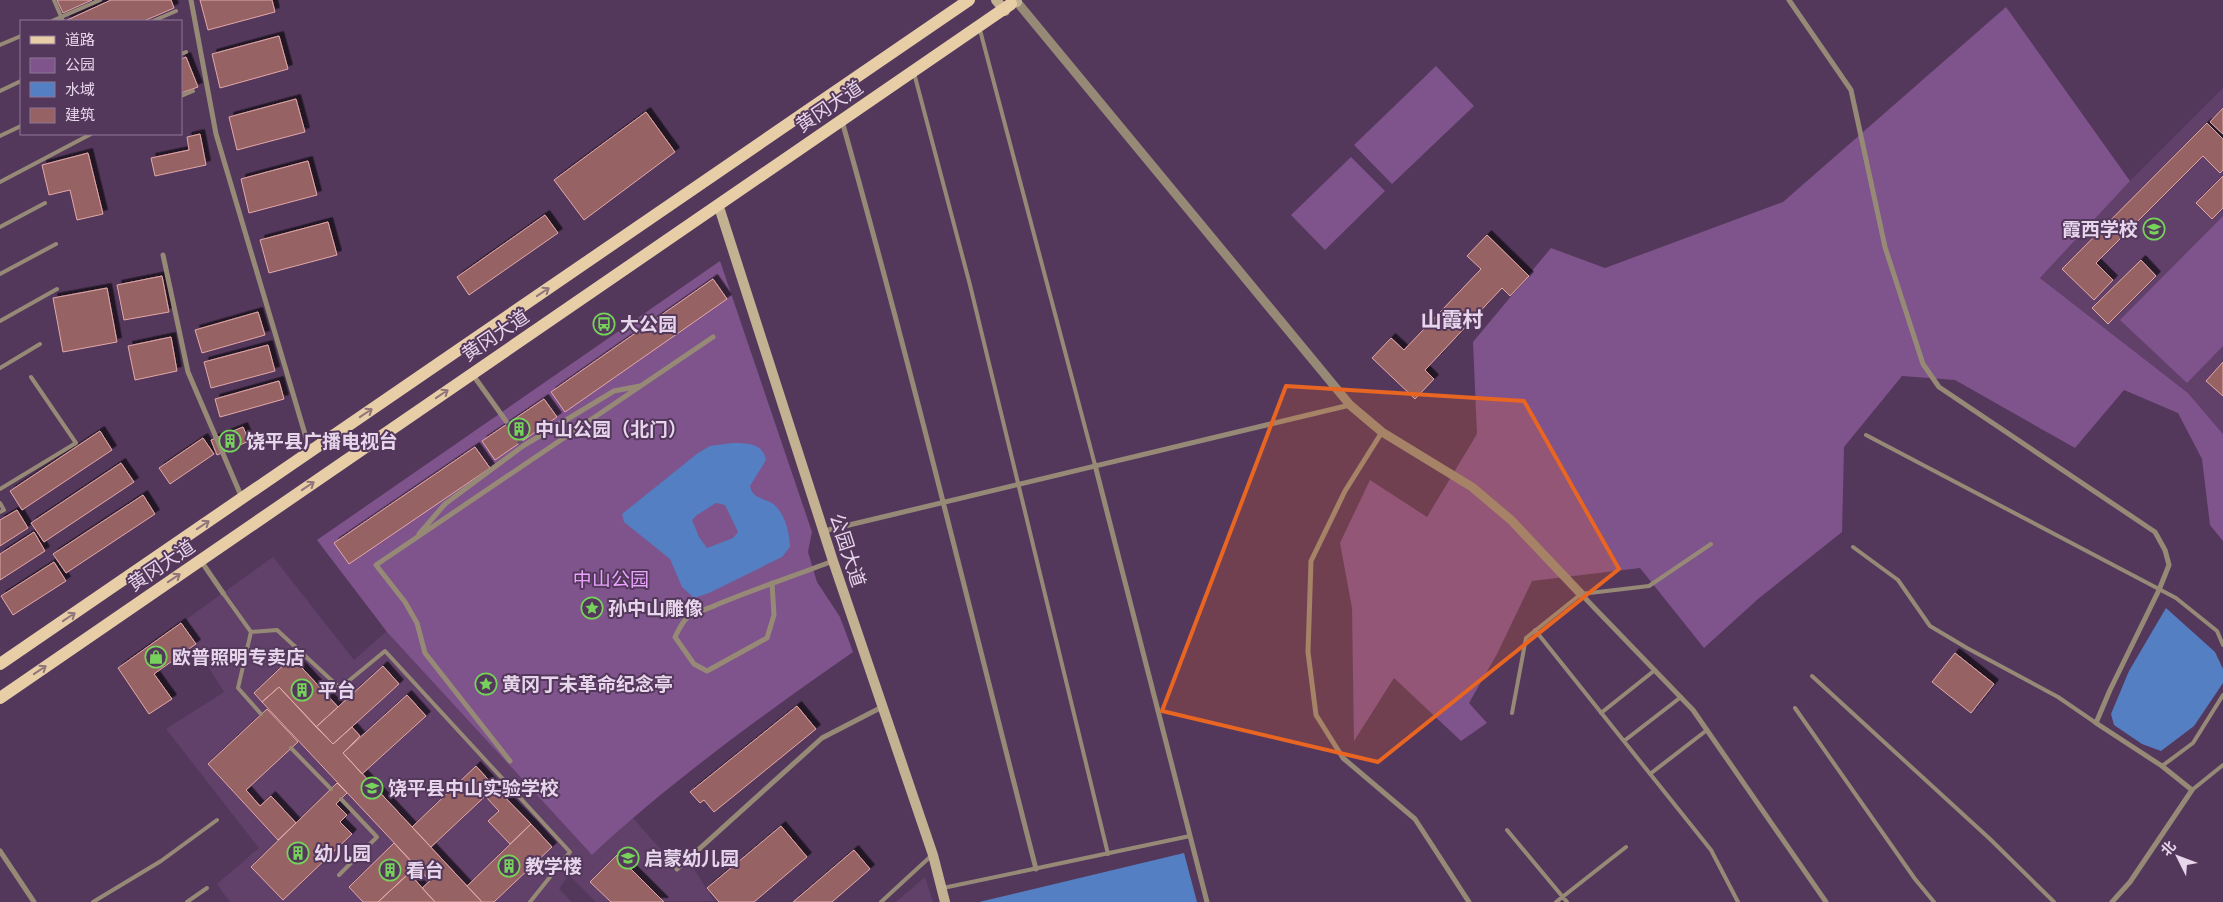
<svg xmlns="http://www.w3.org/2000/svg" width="2223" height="902" font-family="'Titillium Web','Noto Sans SC',sans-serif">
  <defs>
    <filter id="shadow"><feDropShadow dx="4.5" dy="-4.5" stdDeviation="0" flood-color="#0009"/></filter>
  </defs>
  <rect width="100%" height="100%" fill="#54385c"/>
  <path fill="#61406a" d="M2223,88V434L2188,393L2040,278L2130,181Z
    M273,557L354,660L387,631L592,855L632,817L671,861L682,850L714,901L596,902L569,875L559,889L572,902H230L217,884L259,848L166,729L224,692L181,623Z
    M925,877L933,902H896Z"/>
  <path fill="#7f538b" d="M2006,7L2130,181L2040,278L2188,393L2223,434V541L2210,525L2202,459L2178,413L2124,390L2075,448L1955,380L1902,376L1844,447L1842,532L1758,599L1704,648L1640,568L1532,581L1497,654L1469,703L1487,723L1461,741L1394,678L1354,741L1352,608L1340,543L1370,480L1427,517L1477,434L1473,342L1551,248L1605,268L1783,202Z
    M1436,66L1474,106L1392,184L1354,145Z
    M1351,157L1385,191L1325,250L1291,215Z
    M2223,216V346L2187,383L2120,320Z
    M720,261L812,532L808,552L817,582L840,617L853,652C763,715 672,780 592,855L387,632L317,540Z"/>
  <path fill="#547fc2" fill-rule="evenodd" d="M732,443C747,443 763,443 766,460L750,486C753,498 760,497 770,502C784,509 790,533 790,547L782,557L709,593L694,598L682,587L670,559L624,522L622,514L698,453L710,446ZM716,503L725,505L738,532L733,538L707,548L699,537L692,520L697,515Z
    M2166,608L2215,652L2223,669V683L2194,726L2161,751L2142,744L2114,725L2111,714L2129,671Z
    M1184,853L1197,902H979Z"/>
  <path fill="#976263" stroke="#e2a8a8" filter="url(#shadow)" d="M57,0H92L63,13Z
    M111,0H171L174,8L144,21H65Z
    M200,0H272L275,12L208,30Z
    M279,36L288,69L220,88L212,54Z
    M186,57L198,87L181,93V59Z
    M296,99L305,132L237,150L229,117Z
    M2223,108V134L2210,122Z
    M646,112L675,152L584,220L554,180Z
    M2207,123L2223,139V170L2220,173L2203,156L2096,263L2113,280L2094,300L2062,269Z
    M200,134L206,165L155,176L151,158L189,150L187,137Z
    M88,153L103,214L77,220L70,190L49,195L42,165Z
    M308,161L317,195L249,213L241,179Z
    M2223,176V208L2212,219L2196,203Z
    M545,215L558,233L469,295L457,277Z
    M328,222L337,255L269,273L260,240Z
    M1487,235L1529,276L1510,296L1502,288L1425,370L1434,379L1415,399L1372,358L1391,338L1404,350L1481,269L1467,256Z
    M2141,260L2156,276L2108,324L2092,308Z
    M162,276L169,312L124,320L117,285Z
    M713,279L727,299L565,412L551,392Z
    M107,288L117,342L63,352L53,298Z
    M258,312L265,335L202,353L195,330Z
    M171,337L177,371L135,380L128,346Z
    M268,345L275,371L211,388L204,362Z
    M2223,362V396L2206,381Z
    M279,381L284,399L220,417L215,399Z
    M544,399L557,417L495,460L482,441Z
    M243,427L249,441L217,455L211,440Z
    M100,431L112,450L22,510L10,491Z
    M203,438L214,454L170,484L159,468Z
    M475,447L490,468L349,564L334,543Z
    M121,463L134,482L44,542L31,523Z
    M143,495L155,514L66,573L53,554Z
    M17,510L28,528L0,546V520Z
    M34,532L45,551L0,580V554Z
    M54,562L66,581L13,615L1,596Z
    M181,623L196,644L154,674L172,699L149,714L118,668Z
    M1955,653L1994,684L1971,713L1932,682Z
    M292,657L338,707L316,727L279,687L262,702L254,693Z
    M383,666L399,684L333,744L316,727Z
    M279,687L333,744L352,727L360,736L343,753L482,902H435L422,888L430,881L262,702Z
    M407,695L426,716L362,774L343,753Z
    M797,706L816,729L714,812L704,800L700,803L690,792Z
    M267,709L298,742L246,790L260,806L271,796L296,823L278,840L208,764Z
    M476,766L495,787L431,847L412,827Z
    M337,783L347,793L336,804L347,815L340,822L352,834L283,900L251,867Z
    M495,787L531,824L510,844L488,821L499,811L485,796Z
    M531,824L552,847L494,902H482L467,886Z
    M781,826L807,857L754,902H719L707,888Z
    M394,843L416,867L378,902H363L349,887Z
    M854,850L870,869L832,902H793Z
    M617,855L664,902H611L590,882Z
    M409,873L435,902H378Z"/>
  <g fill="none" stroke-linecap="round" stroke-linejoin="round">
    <path stroke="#6a5071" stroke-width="5" stroke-dasharray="5 2.5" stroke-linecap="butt" d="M506,421L523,446"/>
    <path stroke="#968a77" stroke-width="4" d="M54,0L63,21
      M52,21L100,0
      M153,21L176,11
      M980,30L1095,465
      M0,45L21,36
      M181,54L186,52
      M914,73L970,285L1108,854
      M0,91L21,81
      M181,96L193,91
      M0,136L21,126
      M0,182L91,134
      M0,227L45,203
      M0,274L56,244
      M0,321L57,289
      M0,368L40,344
      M1866,435L2176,598L2217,631L2223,645
      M0,489L76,443L31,377
      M0,503L4,510L0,512
      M1853,547L1898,580L1930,626L1967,648L2058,697L2096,723
      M223,593L251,632
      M1535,630L1711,850L1738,902
      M1812,676L1990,839L2054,902
      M1795,708L1915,879L1934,902
      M1512,713L1526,638L1581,594L1649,586L1711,544
      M1601,713L1655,670
      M261,714L238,688L251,632L277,630L340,688L385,651L570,852L530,902
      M1624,741L1681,697
      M291,748L331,789
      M2162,766L2193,743L2223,695
      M1650,774L1707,730
      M2192,790L2223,765
      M1507,830L1567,902
      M339,875L377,837L341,799
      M943,888L1190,836
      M93,902L161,861L217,820
      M187,902L207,888
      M881,902L931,856
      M1556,902L1626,847"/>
    <path stroke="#968a77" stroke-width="5" d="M191,0L216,134L310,451
      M1789,0L1851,90L1885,247L1923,364L1939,387L2155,532L2165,550L2169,565L2159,590L2110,690L2096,723L2162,766L2192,790L2130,882L2112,902
      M842,121C912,369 972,620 1036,869
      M163,255L188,372L242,498
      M473,375L506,421
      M1382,432L1345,491L1311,561L1308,652L1316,715L1343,758L1415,819L1469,902
      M1095,465L1207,902
      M824,531L1350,405
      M419,534L445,504L523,446L614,391L640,386
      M201,561L223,593
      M772,583L774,615L767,638L707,671L694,664L675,637C678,631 682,622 688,617C695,612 708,609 716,605C754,589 794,576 833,561
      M1581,594L1693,710L1826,902
      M510,761L425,653L417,623L405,602L376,565L713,337
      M0,851L34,902
      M677,869L822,738L882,707"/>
    <path stroke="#968a77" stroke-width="9" d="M1017,2L1350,405L1382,432L1472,487L1511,520L1581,594"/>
    <path stroke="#c4b192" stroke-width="10" d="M996,0L1005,11
      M1016,0L1017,2
      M719,207L833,561L933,855L945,902"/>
    <path stroke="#e7cea7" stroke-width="12" d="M0,664L969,0
      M0,698L1011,4"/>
  </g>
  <defs><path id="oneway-shaft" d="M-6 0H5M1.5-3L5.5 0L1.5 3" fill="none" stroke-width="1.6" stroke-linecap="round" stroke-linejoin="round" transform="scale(1.25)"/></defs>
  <g stroke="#8f747a">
    <use href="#oneway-shaft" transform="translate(543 292) rotate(-34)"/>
    <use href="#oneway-shaft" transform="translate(442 394) rotate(-34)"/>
    <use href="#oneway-shaft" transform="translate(366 413) rotate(-34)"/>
    <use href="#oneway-shaft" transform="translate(308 486) rotate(-34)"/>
    <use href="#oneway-shaft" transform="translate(203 525) rotate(-34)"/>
    <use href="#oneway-shaft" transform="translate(174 578) rotate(-34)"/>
    <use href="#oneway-shaft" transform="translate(69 617) rotate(-34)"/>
    <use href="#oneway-shaft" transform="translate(40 670) rotate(-34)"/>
  </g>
  <path fill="#e86522" fill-opacity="0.2" stroke="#e86522" stroke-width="4" stroke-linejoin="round" d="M1286,386L1524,401L1619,569L1378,762L1162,711Z"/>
  <defs>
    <g id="school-ring" transform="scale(1.125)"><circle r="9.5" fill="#54385c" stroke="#76d25a" stroke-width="1.5"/><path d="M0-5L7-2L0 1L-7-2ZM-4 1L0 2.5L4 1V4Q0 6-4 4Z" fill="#76d25a"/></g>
    <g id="bus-ring" transform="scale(1.125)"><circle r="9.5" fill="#54385c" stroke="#76d25a" stroke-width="1.5"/><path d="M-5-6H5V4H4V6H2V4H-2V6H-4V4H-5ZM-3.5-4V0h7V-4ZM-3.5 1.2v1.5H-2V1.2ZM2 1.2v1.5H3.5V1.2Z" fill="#76d25a"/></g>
    <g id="building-ring" transform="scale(1.125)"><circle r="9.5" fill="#54385c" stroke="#76d25a" stroke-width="1.5"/><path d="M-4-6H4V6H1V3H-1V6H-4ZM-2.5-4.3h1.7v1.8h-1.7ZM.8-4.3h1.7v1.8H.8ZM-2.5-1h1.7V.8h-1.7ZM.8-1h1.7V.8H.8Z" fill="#76d25a"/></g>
    <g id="sight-ring" transform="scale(1.125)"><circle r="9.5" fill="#54385c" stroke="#76d25a" stroke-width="1.5"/><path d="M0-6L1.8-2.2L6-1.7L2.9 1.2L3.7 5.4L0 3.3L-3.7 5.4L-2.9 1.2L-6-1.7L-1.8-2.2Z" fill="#76d25a"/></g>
    <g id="shop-ring" transform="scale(1.125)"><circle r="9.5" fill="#54385c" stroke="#76d25a" stroke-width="1.5"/><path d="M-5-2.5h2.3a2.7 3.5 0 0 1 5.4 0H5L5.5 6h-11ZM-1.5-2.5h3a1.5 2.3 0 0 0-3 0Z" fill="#76d25a"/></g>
  </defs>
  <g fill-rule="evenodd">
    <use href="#school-ring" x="2154" y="229"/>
    <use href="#bus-ring" x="604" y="324"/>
    <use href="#building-ring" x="519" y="429"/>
    <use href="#building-ring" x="230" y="441"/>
    <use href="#sight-ring" x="592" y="608"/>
    <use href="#shop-ring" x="156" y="657"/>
    <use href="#sight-ring" x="486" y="684"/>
    <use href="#building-ring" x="302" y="690"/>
    <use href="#school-ring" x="372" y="788"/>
    <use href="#building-ring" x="298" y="853"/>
    <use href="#school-ring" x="628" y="858"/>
    <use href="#building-ring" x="509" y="866"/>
    <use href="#building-ring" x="390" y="870"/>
  </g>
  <g text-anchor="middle" stroke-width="4" stroke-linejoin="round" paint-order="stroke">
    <g font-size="19" fill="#e6d5eb" stroke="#54385c">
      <text transform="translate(829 106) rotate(-34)" y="7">黄冈大道</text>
      <text transform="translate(495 335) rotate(-34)" y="7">黄冈大道</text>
      <text transform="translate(848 550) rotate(72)" y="7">公园大道</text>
      <text transform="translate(161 565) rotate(-34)" y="7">黄冈大道</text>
    </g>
    <g font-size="19" font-weight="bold" fill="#e6d5eb" stroke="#54385c" text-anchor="start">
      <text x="2138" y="236" text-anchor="end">霞西学校</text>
      <text x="620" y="331">大公园</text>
      <text x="535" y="436">中山公园（北门）</text>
      <text x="246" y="448">饶平县广播电视台</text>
      <text x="608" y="615">孙中山雕像</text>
      <text x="172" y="664">欧普照明专卖店</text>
      <text x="502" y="691">黄冈丁未革命纪念亭</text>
      <text x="318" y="697">平台</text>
      <text x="388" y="795">饶平县中山实验学校</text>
      <text x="314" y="860">幼儿园</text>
      <text x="644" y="865">启蒙幼儿园</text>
      <text x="525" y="873">教学楼</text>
      <text x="406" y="877">看台</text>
    </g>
    <g font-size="19" fill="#e9a3fd" stroke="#54385c">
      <text x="611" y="586">中山公园</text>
    </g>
    <g font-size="21" font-weight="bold" fill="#e6d5eb" stroke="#54385c">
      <text x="1452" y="327">山霞村</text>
    </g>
  </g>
  <rect x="20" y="20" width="162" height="115" fill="#54385c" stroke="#8e7795"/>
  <rect x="30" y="36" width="25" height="8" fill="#e7cea7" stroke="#8e7795"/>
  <text x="65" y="45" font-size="15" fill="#e6d5eb">道路</text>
  <rect x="30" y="58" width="25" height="15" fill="#7f538b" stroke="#8e7795"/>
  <text x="65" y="70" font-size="15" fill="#e6d5eb">公园</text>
  <rect x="30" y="82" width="25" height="15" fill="#547fc2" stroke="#8e7795"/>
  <text x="65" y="95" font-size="15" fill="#e6d5eb">水域</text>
  <rect x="30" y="108" width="25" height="15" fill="#976263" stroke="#8e7795"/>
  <text x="65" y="120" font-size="15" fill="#e6d5eb">建筑</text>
  <g transform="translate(2178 857) rotate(312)" stroke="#54385c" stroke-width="4" paint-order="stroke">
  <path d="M0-4L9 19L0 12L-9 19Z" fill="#e6d5eb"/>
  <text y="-8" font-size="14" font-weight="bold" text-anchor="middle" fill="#e6d5eb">北</text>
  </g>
</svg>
